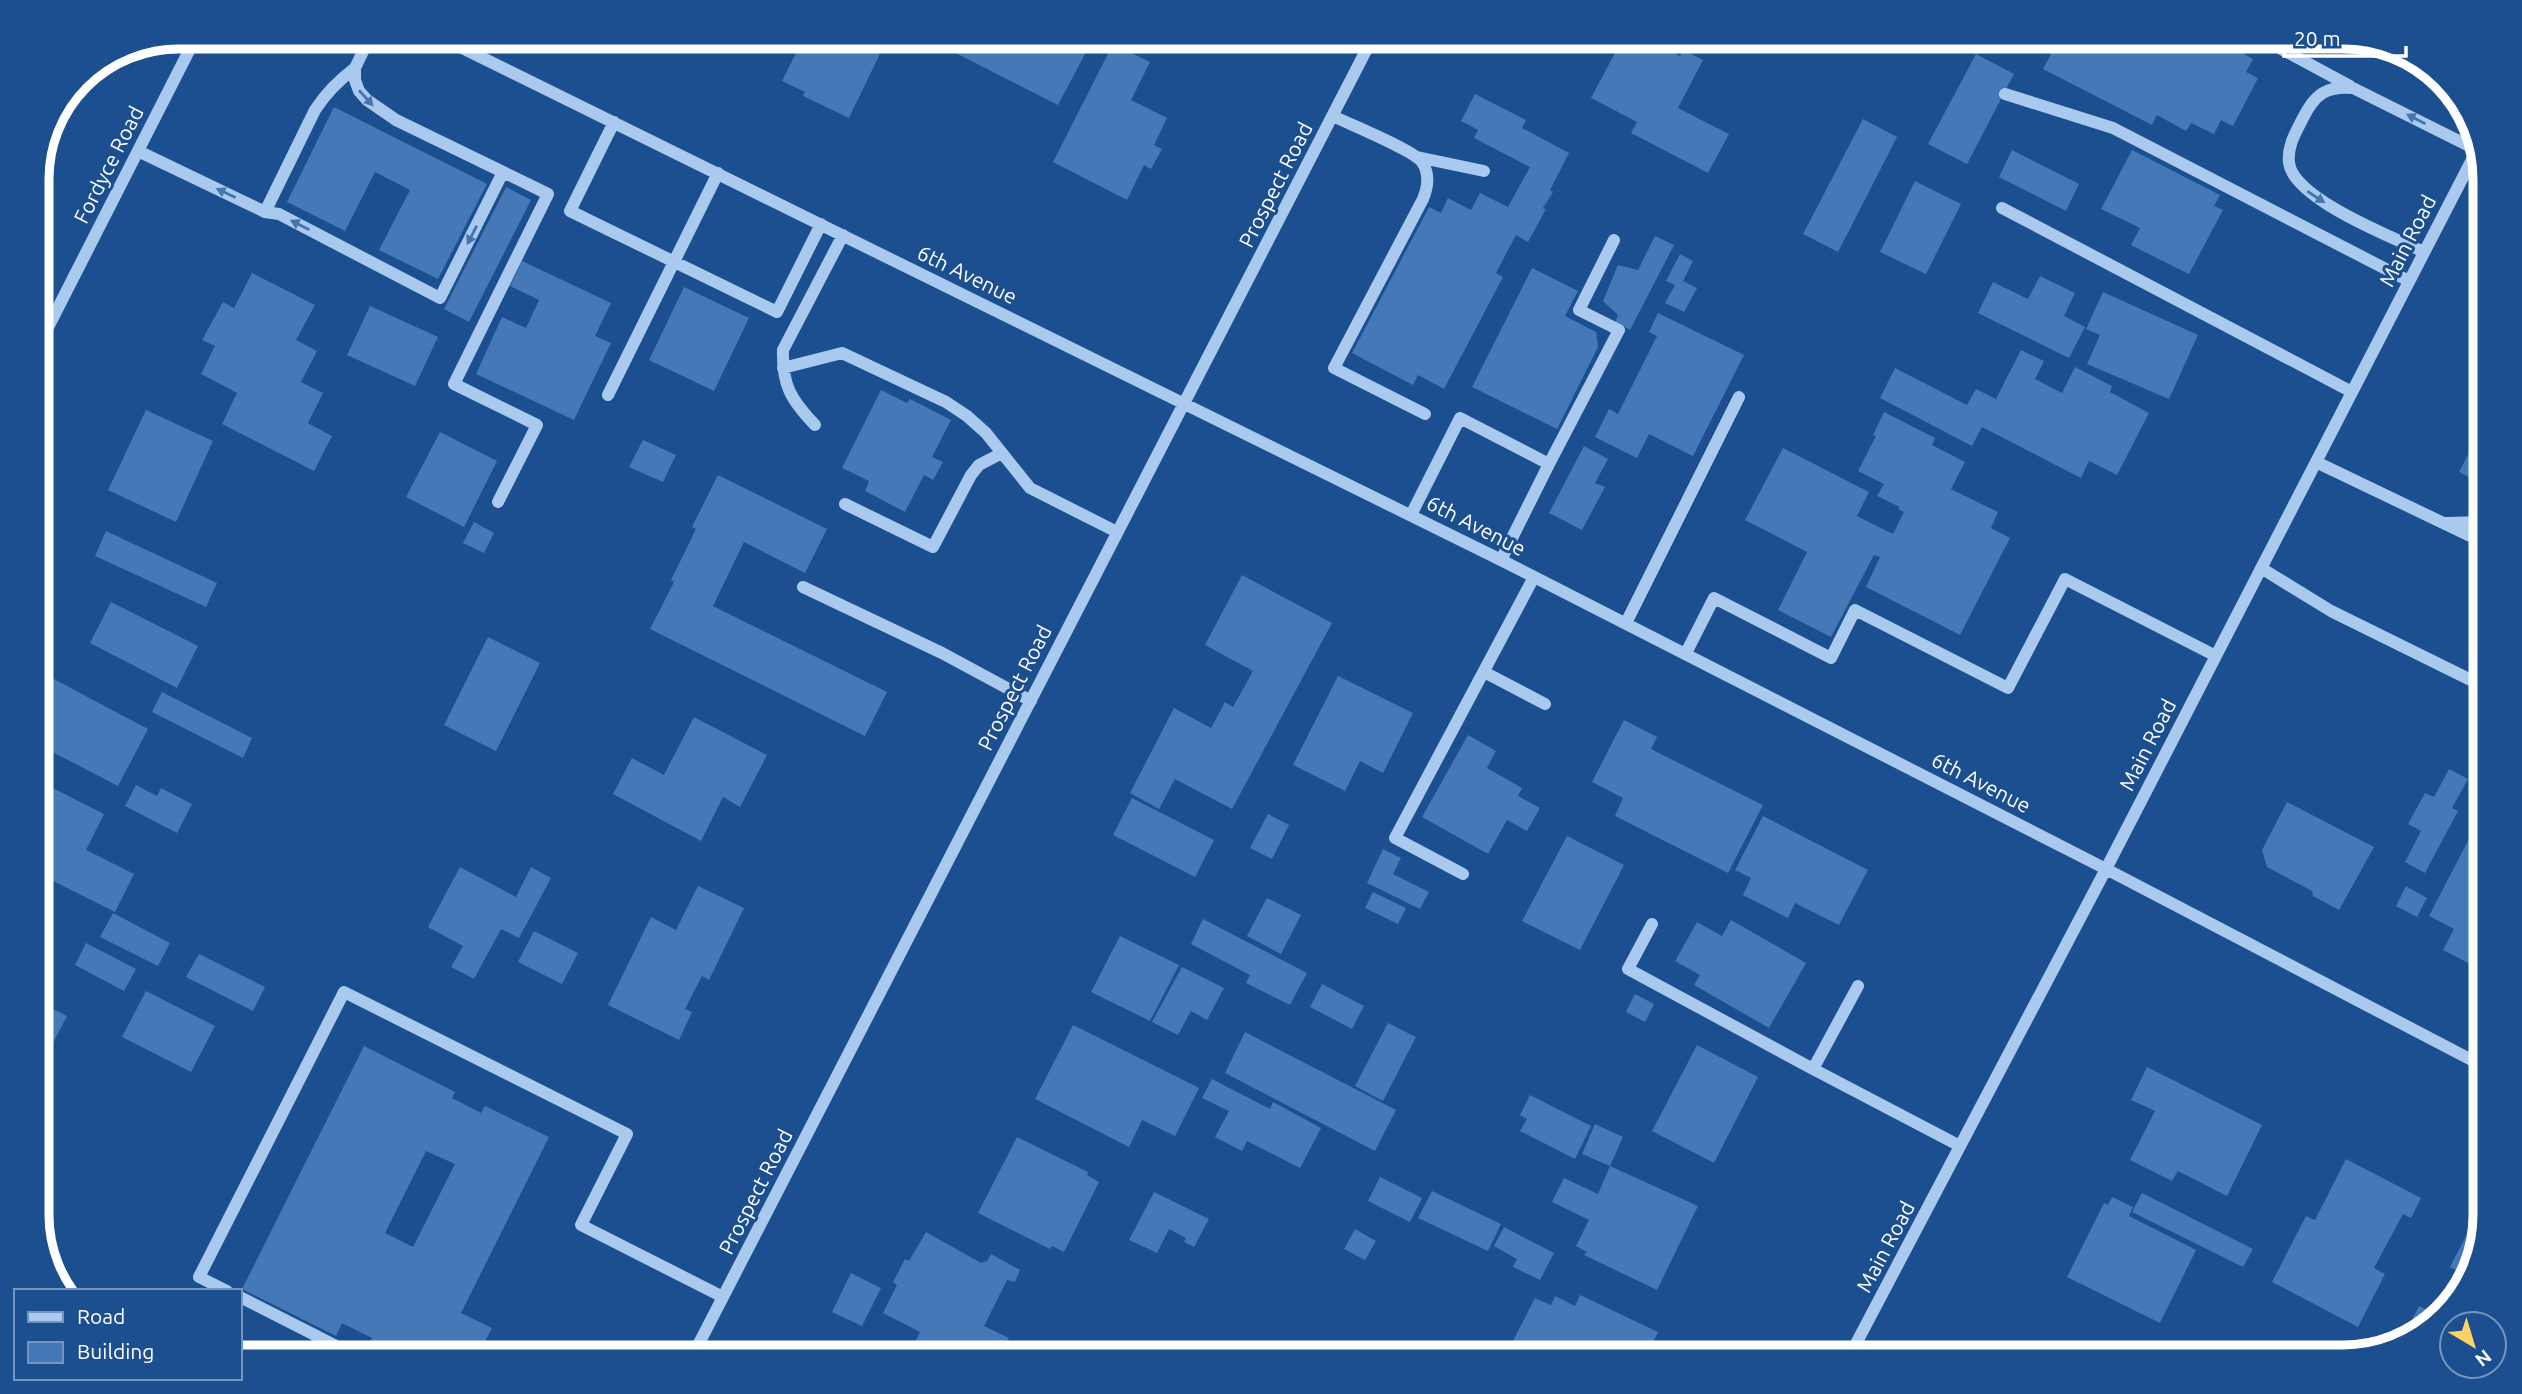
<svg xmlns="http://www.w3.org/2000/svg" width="2522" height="1394" font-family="Ubuntu,sans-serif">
  <rect width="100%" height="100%" fill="#1b4f8f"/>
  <path fill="#4478b7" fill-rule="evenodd" d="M804,37H888L849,118L803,96L805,92L782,81Z
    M901,37H939L929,54L900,39Z
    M947,37H1094L1058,105L942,46Z
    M1119,37H1162L1153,54Z
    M1584,37H1674L1668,50L1680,56L1683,50L1703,60L1678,108L1729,134L1708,173L1631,133L1637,122L1591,98L1615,53Z
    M2060,37H2235L2230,46L2253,59L2246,72L2258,78L2233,126L2221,120L2214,134L2191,123L2186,131L2157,115L2152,125L2043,69Z
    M2331,37H2343L2365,43L2361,51Z
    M1113,44L1150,62L1131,100L1167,118L1154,145L1162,149L1151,169L1144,165L1127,200L1053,162Z
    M1976,54L2014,74L1967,164L1928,144Z
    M1475,94L1526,120L1522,128L1569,153L1550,190L1553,192L1543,208L1546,209L1528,242L1516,235L1496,273L1503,277L1444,389L1418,375L1413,385L1352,353L1429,207L1441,213L1448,198L1471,210L1480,193L1508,207L1530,167L1474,138L1478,130L1461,121Z
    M334,107L487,184L438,279L379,250L410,190L375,172L345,231L287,202Z
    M1863,119L1897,137L1838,252L1803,234Z
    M2012,150L2079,184L2066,211L1999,177Z
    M2132,150L2220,195L2214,206L2223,210L2189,274L2131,245L2140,228L2101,209Z
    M1915,181L1961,204L1926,274L1880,252Z
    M506,187L531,200L469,322L444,309Z
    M1655,236L1674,245L1630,330L1615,322L1618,315L1603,301L1618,265L1638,270Z
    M1680,254L1693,261L1683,281L1697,288L1684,312L1665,303L1675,285L1666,281Z
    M522,261L611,303L595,336L611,343L574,420L476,374L502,317L526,328L539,300L510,286Z
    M1532,268L1578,291L1565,316L1596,332L1598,347L1557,429L1472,387Z
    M252,273L315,305L296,340L317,351L301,382L323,393L308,423L332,436L314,471L222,424L237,393L201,374L215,346L202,340L223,302L234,308Z
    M2040,276L2075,293L2064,316L2085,327L2069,358L1978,313L1993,282L2028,299Z
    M684,287L749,318L714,391L649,360Z
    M2103,292L2198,335L2169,399L2087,364L2100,335L2086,329Z
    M370,306L438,337L415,386L347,355Z
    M1658,313L1744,355L1693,456L1649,434L1637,458L1595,437L1609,409L1618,414L1657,336L1649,332Z
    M2021,350L2044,361L2035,379L2062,393L2075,367L2112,386L2110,392L2149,413L2117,475L2089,461L2081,478L1982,427L1972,446L1880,398L1895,368L1967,405L1976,389L1996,399Z
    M881,390L907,403L910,399L951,420L932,457L943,462L933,480L924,475L905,512L865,491L869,481L842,468Z
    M146,410L213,441L176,522L108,490Z
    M1884,412L1935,438L1932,445L1965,462L1951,489L1998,512L1991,528L2010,538L1960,635L1866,587L1880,557L1874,555L1831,637L1778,610L1807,552L1745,520L1783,448L1869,492L1857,516L1893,534L1904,512L1898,509L1900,507L1877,496L1884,484L1858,471L1876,436L1873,435Z
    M440,432L497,461L464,527L406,497Z
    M2478,436L2485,440V485L2459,472Z
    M643,440L676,455L663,482L629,467Z
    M1584,446L1608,459L1595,483L1605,487L1582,530L1549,513Z
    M718,475L827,529L805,573L744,542L713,606L887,692L865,736L650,629L674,582L671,580L696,529L692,527Z
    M474,522L494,533L484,553L463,543Z
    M106,531L217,583L206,607L95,556Z
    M1242,575L1332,623L1232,809L1175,779L1159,809L1130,793L1174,708L1211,728L1225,702L1233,707L1253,671L1205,645Z
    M111,602L198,646L177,688L90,643Z
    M488,637L540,663L496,751L444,725Z
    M1338,676L1413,713L1383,773L1360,761L1345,791L1293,765Z
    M50,677L148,729L118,786L37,744V701Z
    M162,692L252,738L243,758L152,712Z
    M694,717L767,755L740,807L723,797L701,841L613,794L632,758L664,775Z
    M1624,720L1657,737L1651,749L1763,805L1728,873L1615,816L1623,798L1592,782Z
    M1468,735L1496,751L1487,768L1522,788L1518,796L1540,808L1527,831L1507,820L1488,854L1422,817Z
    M2449,769L2468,779L2452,808L2458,811L2425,873L2405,862L2421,831L2408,824L2425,793L2434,797Z
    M37,780L104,814L86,850L134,874L115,912L37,873V853L46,836L37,832Z
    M136,785L157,796L161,788L192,804L177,833L125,806Z
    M1132,798L1214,840L1195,877L1113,835Z
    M2287,802L2374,847L2339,910L2313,896L2312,891L2267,867L2262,850Z
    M2485,808V968L2484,971L2443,950L2454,929L2429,916Z
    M1268,814L1289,825L1272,859L1250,848Z
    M1763,816L1868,870L1839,925L1795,903L1788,918L1743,895L1751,878L1735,870Z
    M1567,836L1624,865L1580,950L1522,921Z
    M1383,849L1401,858L1393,874L1429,892L1420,909L1367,883Z
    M460,867L516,897L531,867L551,878L519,938L501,929L474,979L451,967L463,946L428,927Z
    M698,886L744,908L709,980L702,976L685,1009L692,1012L679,1040L608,1005L651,917L676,930Z
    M2406,886L2427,898L2417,917L2396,906Z
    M1373,892L1406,908L1398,924L1365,908Z
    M1267,898L1301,915L1281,954L1247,936Z
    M113,913L170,943L158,966L100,937Z
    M1203,919L1307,973L1290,1005L1246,983L1250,975L1191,944Z
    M1731,920L1806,963L1769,1028L1694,985L1700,975L1675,961L1697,922L1722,936Z
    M534,931L578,953L562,984L518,962Z
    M1120,936L1179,965L1150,1021L1091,992Z
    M86,943L136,969L124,991L75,965Z
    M199,954L265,987L253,1011L186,977Z
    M1182,967L1224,988L1207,1020L1191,1011L1178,1035L1152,1022Z
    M1322,984L1364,1006L1352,1029L1310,1007Z
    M146,991L215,1026L191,1072L122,1037Z
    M1635,994L1654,1004L1645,1022L1626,1012Z
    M37,1001L67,1016L53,1043L37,1035Z
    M1388,1023L1416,1037L1383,1101L1355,1086Z
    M1073,1025L1199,1088L1175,1136L1142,1120L1129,1147L1035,1099Z
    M1245,1032L1396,1110L1375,1151L1225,1073Z
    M1697,1045L1758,1077L1714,1163L1652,1131Z
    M364,1046L455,1092L452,1098L481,1113L485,1106L549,1137L461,1313L492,1328L477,1357H398L369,1343L372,1338L342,1323L336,1336L242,1289ZM426,1151L455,1164L413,1247L385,1233Z
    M2147,1067L2262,1125L2227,1196L2178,1171L2172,1181L2130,1160L2155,1111L2131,1100Z
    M1212,1079L1270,1109L1273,1102L1321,1128L1300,1168L1247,1141L1242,1151L1215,1137L1229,1111L1202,1098Z
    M1530,1095L1591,1126L1575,1159L1520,1131L1527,1119L1520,1115Z
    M1595,1124L1623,1137L1610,1166L1698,1206L1657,1290L1584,1255L1587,1252L1576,1246L1589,1220L1552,1202L1564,1178L1598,1194L1610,1166L1582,1154Z
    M1017,1137L1088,1172L1087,1175L1099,1182L1064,1252L1052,1246L1050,1249L978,1213Z
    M2346,1159L2421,1198L2411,1218L2403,1214L2374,1268L2385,1274L2358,1327L2272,1282L2306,1216L2315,1220Z
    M1380,1177L1422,1198L1410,1222L1368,1201Z
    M1432,1191L1501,1224L1488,1251L1418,1218Z
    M1154,1192L1209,1219L1194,1247L1184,1242L1186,1238L1169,1229L1157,1253L1129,1240Z
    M2142,1193L2253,1249L2243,1267L2132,1212Z
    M2112,1197L2133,1207L2129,1216L2196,1250L2160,1323L2067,1277L2104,1203L2108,1205Z
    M2480,1209L2485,1211V1216L2469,1277L2450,1267Z
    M1504,1227L1554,1253L1540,1280L1513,1267L1517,1259L1494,1246Z
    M1355,1229L1376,1241L1365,1260L1344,1249Z
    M926,1232L981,1263L987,1261L991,1254L1020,1270L1015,1282L1007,1280L984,1326L1009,1338L999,1357H958L961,1353L944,1344L937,1355L914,1344L920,1332L883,1313L897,1285L893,1282L905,1259L909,1261Z
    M851,1273L881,1288L862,1326L832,1312Z
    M1580,1295L1658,1332L1646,1357H1535L1528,1354L1530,1349L1513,1341L1535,1298L1551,1305L1555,1296L1575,1306Z
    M2419,1306L2438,1315L2415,1338L2401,1342Z
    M289,1341L320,1357H280Z
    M1457,1346L1478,1357H1451Z"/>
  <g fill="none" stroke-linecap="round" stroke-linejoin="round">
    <path stroke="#a9c9ee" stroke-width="12" d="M440,37L1501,560L2106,869L2485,1067
      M2259,37L2350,86
      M2041,46L2046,37
      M2005,94L2113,128L2409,281
      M1333,116C1351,125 1413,150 1422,162C1430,174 1428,187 1423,199L1334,368L1425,414
      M614,122L570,211L777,312L821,224
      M138,151L265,212L315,110C326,93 339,80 355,68
      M1417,157L1484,171
      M2002,208L2352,392
      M265,212L279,214L440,298L503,172L396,120L367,100L359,91L355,80V68L370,37
      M2424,252C2392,237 2294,199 2289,163C2287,146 2296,132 2303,118C2315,94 2326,86 2353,88L2477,150
      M37,349L196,37
      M783,368L842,353L946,402L967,416L986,433L1030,488L1117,532
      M608,395L718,173
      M815,425C791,400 782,385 783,350L843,235
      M2316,462L2485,543
      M1549,464L1619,330L1579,310L1614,240
      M498,502L537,425L454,384L548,194L503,172
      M845,504L933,547L971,475L979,465L1002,453
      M1411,515L1460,418L1549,464L1501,560
      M2446,523L2485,522
      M2261,568L2331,611L2485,687
      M803,587L942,653L1031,701
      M1626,623L1739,397
      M1686,653L1714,598L1831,658L1855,610L2008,688L2065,579L2216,656
      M1484,672L1545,704
      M1463,874L1395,838L1534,577
      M1652,924L1628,969L1813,1069
      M1858,986L1813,1069L1960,1146
      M2475,1062L2485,1042
      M227,1291L199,1277L344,992L627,1134L581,1225L723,1297
      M240,1297L358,1357
      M692,1357L1373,37
      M1849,1357L2106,869L2478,148"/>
  </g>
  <defs><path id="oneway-solid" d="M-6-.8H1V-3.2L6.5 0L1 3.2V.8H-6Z" transform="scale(1.75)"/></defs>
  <g fill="#4674ac">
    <use href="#oneway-solid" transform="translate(366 98) rotate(48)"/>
    <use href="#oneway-solid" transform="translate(2416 119) rotate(-153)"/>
    <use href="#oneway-solid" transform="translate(226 193) rotate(-155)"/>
    <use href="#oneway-solid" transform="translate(2316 197) rotate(34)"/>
    <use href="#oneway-solid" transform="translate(300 225) rotate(-153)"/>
    <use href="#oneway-solid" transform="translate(472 235) rotate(117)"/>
  </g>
  <g text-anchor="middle" stroke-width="6" stroke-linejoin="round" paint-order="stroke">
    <g font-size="21" fill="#fff" stroke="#1b4f8f">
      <text transform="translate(109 165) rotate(-63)" y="7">Fordyce Road</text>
      <text transform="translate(1276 185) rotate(-63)" y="7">Prospect Road</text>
      <text transform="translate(2408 241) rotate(-63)" y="7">Main Road</text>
      <text transform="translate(967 275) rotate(26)" y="7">6th Avenue</text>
      <text transform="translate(1476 526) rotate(27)" y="7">6th Avenue</text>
      <text transform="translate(1015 688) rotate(-63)" y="7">Prospect Road</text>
      <text transform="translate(2148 745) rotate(-63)" y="7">Main Road</text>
      <text transform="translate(1981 783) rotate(27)" y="7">6th Avenue</text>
      <text transform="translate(756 1192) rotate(-63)" y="7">Prospect Road</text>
      <text transform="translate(1886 1247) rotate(-62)" y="7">Main Road</text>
    </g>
  </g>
  <path d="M0 0H2522V1394H0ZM179 49H2343A130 130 0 0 1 2473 179V1215A130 130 0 0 1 2343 1345H179A130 130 0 0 1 49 1215V179A130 130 0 0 1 179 49Z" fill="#1b4f8f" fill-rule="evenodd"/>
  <path fill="none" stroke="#fff" stroke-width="9" d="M179 49H2343A130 130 0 0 1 2473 179V1215A130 130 0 0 1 2343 1345H179A130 130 0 0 1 49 1215V179A130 130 0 0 1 179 49Z"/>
  <rect x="14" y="1289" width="228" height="91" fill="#1b4f8f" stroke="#7695bc" stroke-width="2"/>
  <rect x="28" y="1312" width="35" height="10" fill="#a9c9ee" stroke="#7695bc" stroke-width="2"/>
  <text x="77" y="1324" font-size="21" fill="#ffffff">Road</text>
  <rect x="28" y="1342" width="35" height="21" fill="#4478b7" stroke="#7695bc" stroke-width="2"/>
  <text x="77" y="1359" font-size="21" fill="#ffffff">Building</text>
  <g transform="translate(2473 1345) rotate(142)"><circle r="33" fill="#1b4f8f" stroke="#7695bc" stroke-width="2"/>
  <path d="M0-5L12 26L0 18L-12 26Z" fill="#ffd166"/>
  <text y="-10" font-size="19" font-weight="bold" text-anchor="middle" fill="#ffffff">N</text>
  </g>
  <path d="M2284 46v10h122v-10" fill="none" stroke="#ffffff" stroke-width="3.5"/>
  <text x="2294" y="46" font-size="21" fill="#ffffff" stroke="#1b4f8f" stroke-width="5" paint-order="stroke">20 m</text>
</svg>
